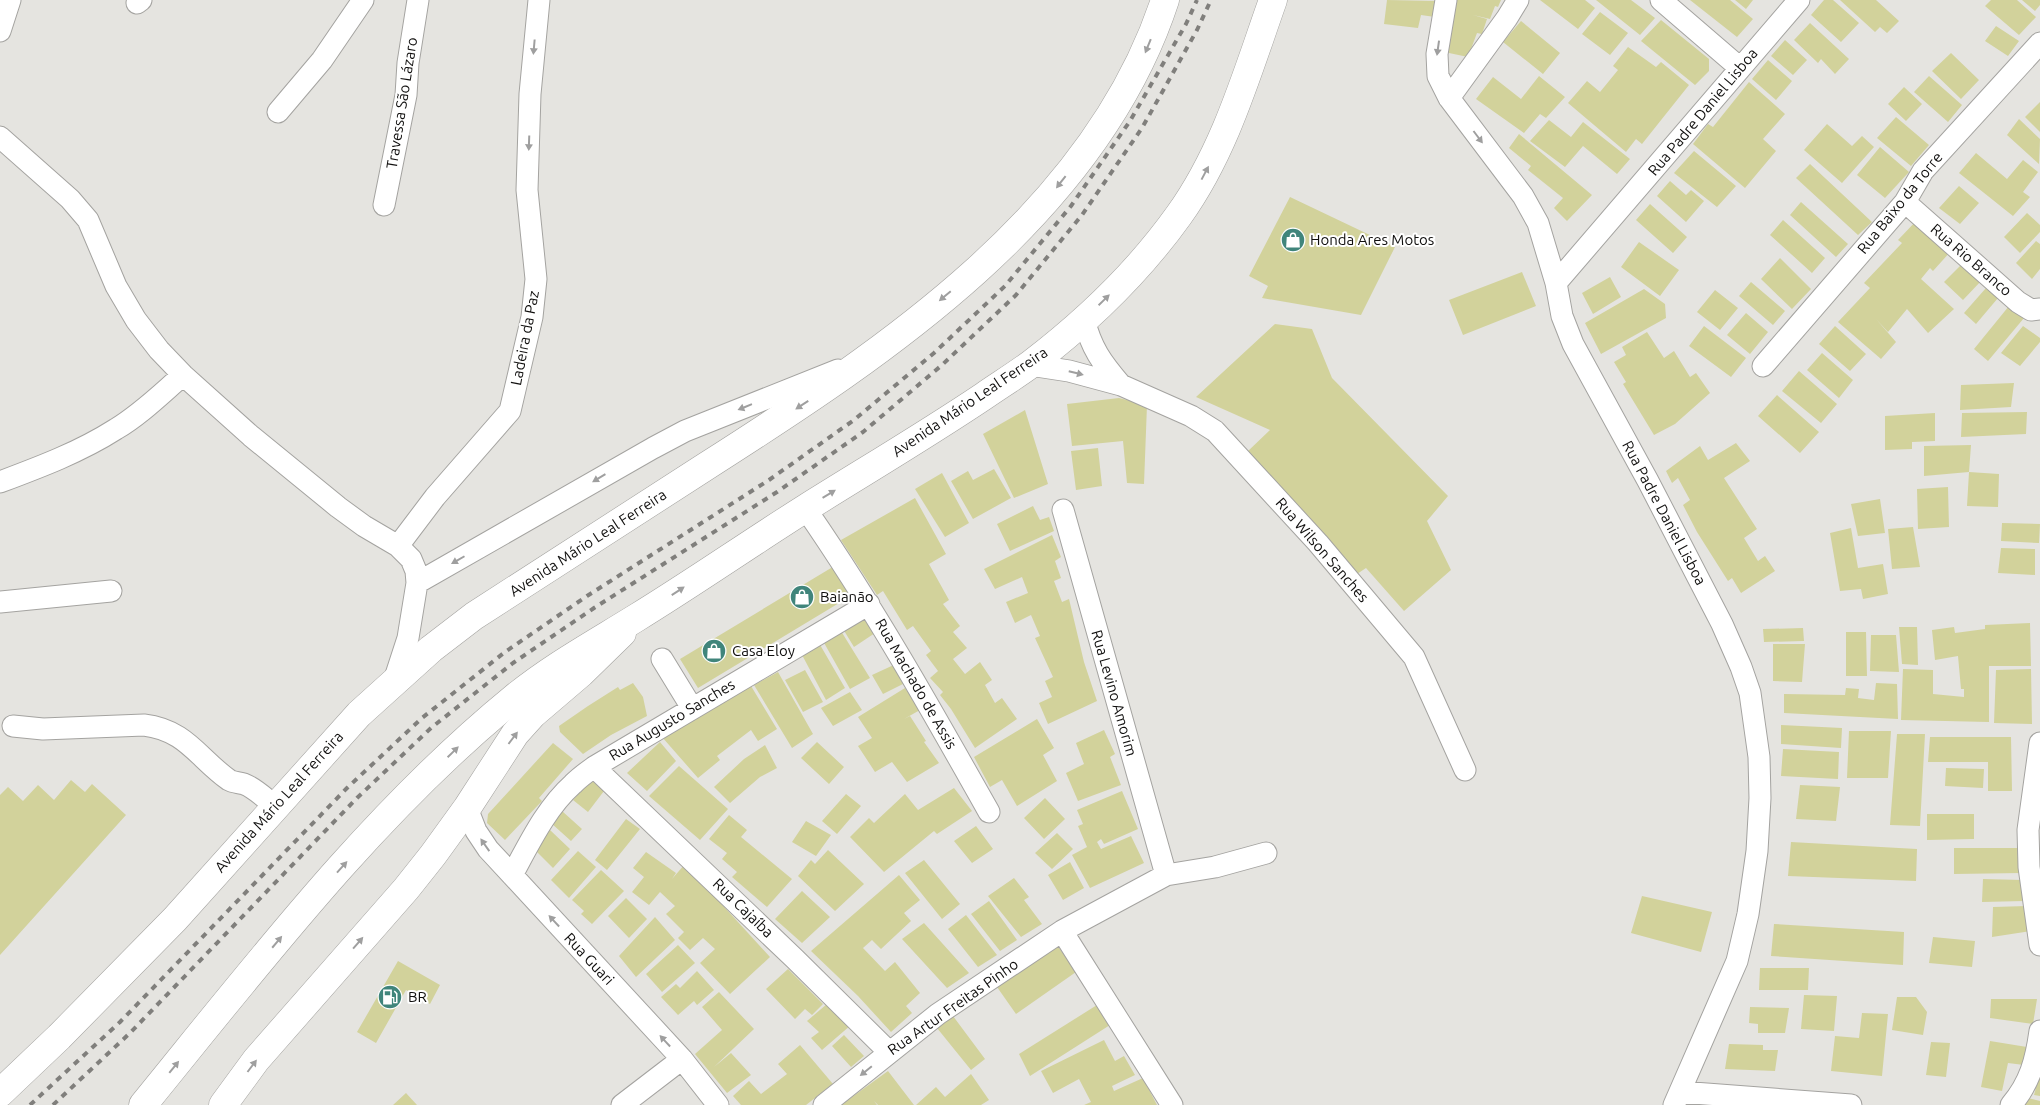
<svg xmlns="http://www.w3.org/2000/svg" width="2040" height="1105" font-family="Ubuntu,sans-serif">
  <rect width="100%" height="100%" fill="#e5e4e0"/>
  <path fill="#d2d29b" d="M1387,0L1437,1L1435,17L1421,15L1418,28L1384,24Z
    M1450,0H1501L1498,7L1495,6L1490,19L1473,15L1487,19L1482,34L1477,33L1468,57L1449,53Z
    M1540,0H1585L1595,8L1578,29Z
    M1596,0H1631L1655,18L1640,35Z
    M1690,0H1730L1753,19L1737,37Z
    M1735,0H1753L1746,9Z
    M1824,0H1833L1859,23L1841,42L1811,15Z
    M1840,0H1876L1899,21L1887,33L1880,27L1875,32Z
    M1991,0H2017L2036,17L2019,35L1985,6Z
    M2022,0H2040V5L2035,11Z
    M1600,12L1628,33L1610,55L1582,34Z
    M1661,20L1709,59V71L1695,85L1641,41Z
    M1521,21L1560,53L1543,74L1503,42Z
    M1810,23L1849,59L1835,74L1821,59L1818,63L1794,40Z
    M1996,26L2019,41L2008,56L1985,41Z
    M1785,40L1807,60L1793,75L1771,56Z
    M1628,47L1656,67L1661,62L1689,85L1642,144L1636,139L1626,152L1568,103L1587,81L1600,92L1618,70L1613,66Z
    M1951,53L1979,80L1961,99L1932,71Z
    M1768,60L1792,81L1776,100L1752,79Z
    M1539,76L1565,97L1546,118L1540,114L1524,133L1476,99L1493,77L1521,99Z
    M1929,76L1962,105L1948,122L1914,92Z
    M1749,82L1785,114L1763,139L1776,151L1745,188L1693,144L1708,124L1713,127Z
    M1904,87L1922,104L1906,121L1888,104Z
    M2040,102V132L2025,117Z
    M1896,117L1929,145L1911,166L1877,138Z
    M2019,119L2040,139L2039,164L2007,135Z
    M1549,120L1571,137L1583,122L1630,159L1617,174L1583,146L1565,167L1530,141Z
    M1827,124L1852,146L1862,136L1874,147L1842,183L1804,150Z
    M1519,134L1592,195L1567,221L1554,208L1563,198L1528,170L1531,166L1509,148Z
    M1880,147L1909,172L1885,198L1857,175Z
    M1694,151L1736,186L1717,207L1674,173Z
    M1976,153L2007,179L2023,160L2038,172L2023,192L2030,197L2013,216L1959,173Z
    M1810,164L1872,222L1858,235L1796,178Z
    M1670,181L1686,195L1691,190L1704,201L1686,222L1657,196Z
    M1959,186L1979,203L1960,224L1939,208Z
    M1290,197L1395,247L1361,315L1262,298L1268,286L1249,276Z
    M1801,202L1848,244L1836,257L1790,215Z
    M1650,204L1687,237L1673,253L1636,220Z
    M2027,213L2040,225V232L2020,253L2004,237Z
    M1783,220L1825,258L1812,273L1770,235Z
    M1917,220L1951,251L1933,271L1930,268L1921,279L1954,309L1928,333L1907,309L1888,332L1876,319L1896,342L1881,359L1838,322L1870,288L1864,283L1902,243L1898,240Z
    M2036,241L2040,244V269L2032,279L2016,263Z
    M1639,242L1679,270L1660,296L1621,267Z
    M1780,258L1811,289L1792,309L1761,279Z
    M1963,263L1982,280L1963,300L1944,282Z
    M1522,272L1536,306L1463,335L1449,300Z
    M1610,277L1621,297L1593,314L1582,293Z
    M1751,282L1785,311L1773,325L1739,296Z
    M1986,288L1998,298L1976,324L1964,313Z
    M1644,289L1665,304L1666,318L1601,354L1585,323Z
    M1715,290L1738,308L1720,330L1697,312Z
    M2009,306L2024,318L1988,361L1974,349Z
    M1746,313L1768,332L1750,354L1727,335Z
    M1275,324L1312,329L1332,378L1448,496L1427,521L1451,570L1404,611L1366,568L1357,574L1247,452L1270,430L1196,397Z
    M1704,326L1746,358L1731,377L1689,346Z
    M1835,326L1866,354L1850,371L1819,344Z
    M2023,326L2040,338V342L2020,366L2001,353Z
    M1647,332L1664,358L1674,351L1690,377L1696,373L1710,393L1675,424L1654,435L1623,384L1626,382L1614,362L1626,355L1622,347Z
    M1822,353L1853,380L1839,398L1807,370Z
    M1799,371L1837,404L1821,423L1782,391Z
    M2014,383L2011,407L1960,410L1961,385Z
    M1777,395L1819,432L1800,453L1758,416Z
    M1119,398L1147,405L1144,484L1127,483L1123,441L1072,446L1067,404Z
    M1025,410L1048,484L1014,498L983,434Z
    M2027,412L2026,434L1961,437L1962,413Z
    M1935,413V441L1912,442V449L1885,450V416Z
    M1736,443L1750,461L1724,478L1757,529L1744,538L1758,561L1765,556L1775,571L1741,593L1732,578L1728,581L1697,532L1683,505L1690,500L1678,478L1672,483L1666,471L1700,446L1708,460Z
    M1971,445L1969,472L1924,476V446Z
    M1098,448L1102,486L1076,490L1071,451Z
    M994,469L1011,498L973,519L951,481L968,471L973,480Z
    M1969,472L1999,474L1998,507L1967,506Z
    M942,473L969,523L945,537L915,489Z
    M1948,487L1949,527L1918,529L1917,489Z
    M915,498L946,554L929,564L949,600L943,604L960,626L953,632L967,648L953,659L965,674L980,662L992,680L985,685L995,703L1002,698L1017,719L975,748L951,709L940,695L943,692L930,678L938,671L926,655L931,651L913,626L907,630L883,591L877,595L841,540Z
    M1880,499L1885,533L1858,536L1851,504Z
    M1033,506L1040,520L1049,517L1054,531L1010,551L997,524Z
    M2002,523L2040,524L2039,543L2001,541Z
    M1913,527L1920,567L1892,569L1888,529Z
    M1851,528L1858,568L1883,564L1888,594L1863,599L1861,589L1840,591L1830,533Z
    M1052,535L1061,557L1055,561L1061,578L1054,581L1062,602L1069,599L1084,662L1097,701L1048,724L1039,703L1052,697L1045,681L1053,677L1035,638L1040,636L1031,615L1015,623L1006,602L1028,593L1022,577L995,589L984,569Z
    M2001,548L2035,549V575L1998,573Z
    M836,565L854,594L698,688L680,659Z
    M868,613L878,631L854,647L843,629Z
    M2030,623L2031,666H1989V722L1901,720L1903,669L1933,670V694L1964,697V689H1961L1958,656L1935,660L1932,630L1954,627L1955,633L1985,629V625Z
    M1899,627H1917L1918,665L1902,664Z
    M1803,628L1804,641L1764,642L1763,629Z
    M841,631L870,678L850,689L823,641Z
    M1846,632H1866L1867,676H1846Z
    M1871,635H1896L1899,672L1870,671Z
    M819,643L845,688L826,700L801,653Z
    M1773,644H1805L1802,682L1773,681Z
    M898,663L909,681L883,694L872,675Z
    M2031,669L2032,724L1994,723L1996,670Z
    M805,670L823,702L803,712L785,680Z
    M778,672L813,734L792,748L754,685Z
    M633,683L643,697L647,716L611,735L583,754L560,732L559,726L588,706L618,687L620,690Z
    M1876,683L1897,684L1898,719L1784,713V694L1845,695L1846,688L1859,689L1858,698L1874,700Z
    M751,686L777,729L758,741L751,730L717,756L720,760L698,778L662,737Z
    M905,688L920,710L904,719L910,716L926,741L924,742L939,763L907,782L892,762L875,772L858,746L872,738L858,717Z
    M850,692L862,710L833,726L821,708Z
    M1037,719L1054,748L1043,755L1057,781L1017,806L1002,780L990,787L974,757Z
    M1781,725L1842,728L1841,748L1781,744Z
    M1104,730L1115,754L1110,757L1121,785L1078,801L1066,773L1084,764L1076,743Z
    M1849,731H1891L1888,778H1847Z
    M1897,734H1925L1920,826L1890,825Z
    M1930,737H2011L2012,791H1988V762H1928Z
    M660,742L676,761L647,791L627,773Z
    M817,742L844,767L829,784L801,758Z
    M553,743L573,759L539,798L542,801L505,840L487,823L488,814Z
    M765,745L777,768L760,777L730,803L714,787L744,759Z
    M1783,749L1839,752L1838,779L1781,776Z
    M679,766L728,809L700,840L649,796Z
    M1946,768L1984,769L1983,788L1945,786Z
    M591,779L604,791L588,812L573,800Z
    M71,780L85,792L92,784L126,815L0,955V795L8,787L23,801L38,785L54,800Z
    M1800,785L1840,787L1836,821L1796,819Z
    M954,788L972,811L937,834L934,831L884,872L850,837L869,818L874,823L905,794L918,810Z
    M1122,791L1138,829L1104,844L1101,839L1097,842L1101,849L1131,836L1144,863L1090,888L1072,855L1087,847L1078,826L1083,824L1077,810Z
    M846,794L861,806L837,834L822,821Z
    M1045,798L1065,819L1044,839L1024,818Z
    M562,811L582,829L571,841L551,823Z
    M1927,814H1974V839L1927,840Z
    M729,815L747,830L741,837L792,879L767,907L732,877L737,872L722,859L727,853L709,839Z
    M626,819L640,829L607,870L595,860Z
    M806,821L831,835L816,856L792,842Z
    M976,826L993,849L972,863L954,841Z
    M550,830L570,849L553,868L535,850Z
    M1057,833L1073,849L1052,869L1035,853Z
    M1791,842L1917,849L1916,881L1788,876Z
    M1954,848H2023L2022,873L1954,874Z
    M828,850L864,884L835,911L798,876L811,860L815,864Z
    M578,851L596,867L569,898L551,880Z
    M646,852L676,873L672,879L685,864L770,957L730,994L700,963L715,949L703,938L690,950L678,938L684,932L666,914L675,906L660,892L649,905L632,892L644,877L633,868Z
    M924,860L960,904L942,919L905,873Z
    M1070,862L1084,888L1063,900L1048,875Z
    M601,870L624,891L592,924L581,914L584,911L572,900Z
    M899,875L920,900L904,913L911,921L881,949L872,940L863,948L885,971L895,962L920,993L906,1006L912,1013L891,1032L858,996L811,951Z
    M1014,878L1029,897L1024,900L1042,924L1021,937L988,896Z
    M1983,879L2023,880L2024,901L1982,902Z
    M802,891L830,917L802,943L775,919Z
    M1642,896L1712,912L1701,952L1631,933Z
    M626,898L647,919L629,938L608,916Z
    M989,901L1017,940L1000,951L971,914Z
    M2027,906L2031,931L1992,937L1993,907Z
    M966,915L997,955L978,967L948,929Z
    M655,917L675,940L636,977L619,956Z
    M924,923L969,973L947,988L902,939Z
    M1774,924L1904,932L1903,965L1771,956Z
    M1933,937L1975,941L1972,967L1929,963Z
    M678,945L695,963L662,992L646,974Z
    M1057,945L1076,972L1016,1014L997,987Z
    M398,961L440,985L430,1004L406,990L376,1043L357,1032Z
    M1760,968H1809L1808,990H1759Z
    M788,969L823,1004L812,1015L805,1009L795,1019L766,989Z
    M697,971L714,990L697,1005L694,1001L678,1015L661,997L676,984L680,988Z
    M719,992L754,1029L714,1067L731,1053L751,1075L727,1093L695,1054L722,1030L702,1007Z
    M1804,995L1837,996L1834,1031L1801,1029Z
    M1897,997H1916L1927,1012L1923,1035L1892,1030Z
    M1991,999H2037L2033,1024L1990,1018Z
    M827,1004L851,1025L822,1050L811,1038L819,1032L807,1021Z
    M1097,1005L1110,1025L1030,1076L1019,1054Z
    M1750,1007L1789,1008L1785,1033H1758V1024L1749,1023Z
    M1862,1013L1888,1014L1882,1076L1831,1071L1835,1036L1859,1038Z
    M953,1016L985,1059L971,1070L937,1028Z
    M844,1035L864,1056L851,1067L832,1046Z
    M1104,1040L1115,1061L1124,1056L1135,1075L1112,1086L1114,1091L1143,1078L1157,1105H1084L1091,1102L1079,1079L1053,1093L1041,1071Z
    M1990,1041L2027,1047L2024,1065L2008,1063L2002,1091L1981,1087Z
    M1931,1042L1950,1043L1946,1077L1926,1075Z
    M1729,1044L1763,1045V1050H1778L1775,1071L1725,1069Z
    M800,1045L833,1084L806,1105H741L733,1096L749,1081L761,1094L787,1074L778,1064Z
    M888,1071L914,1105H878L874,1101L877,1105H841Z
    M971,1074L989,1100L981,1105H916L936,1087L945,1097Z
    M2039,1077H2040V1096L2034,1095Z
    M406,1093L417,1105H393Z
    M2023,1097L2040,1101V1105H2021Z"/>
  <g fill="none" stroke-linecap="round" stroke-linejoin="round">
    <g stroke="#a4a3a0" stroke-width="23">
      <path id="street" d="M1446,0L1437,54L1438,76L1449,98L1523,196L1538,223L1556,283L1562,316L1573,344L1648,481L1722,624L1741,667L1750,693L1759,757L1760,798L1757,851L1748,914L1737,961L1674,1105
        M1661,0L1740,68
        M137,3L141,0
        M0,31L10,0
        M1449,98L1507,18L1518,0
        M278,112L322,60L363,0
        M0,137L70,199L88,220L116,286L136,320L159,350L183,375L251,436L338,507L364,526L398,546L411,559L416,571L417,583L408,638L394,681
        M1905,202L2018,302L2031,310L2040,309
        M384,205L406,95L408,63L418,0
        M1556,283L1799,0
        M1084,319C1091,348 1102,363 1121,385
        M1030,365L1069,371L1121,385L1191,416L1215,431L1318,543L1414,657L1465,770
        M1763,366L1905,202L1923,171L2040,43
        M0,482C40,467 80,452 116,429C141,414 161,394 183,375
        M805,508C873,606 931,709 989,812
        M1063,510L1166,875
        M398,546L435,497L510,411L532,317L536,279L527,190L530,94L539,0
        M417,583L653,448L685,431L838,370
        M0,602L111,591
        M662,659L692,708
        M13,726L43,729L144,725C186,730 198,758 229,780C234,783 239,782 244,784C255,788 266,799 275,806
        M2040,743L2028,830L2029,867L2040,945
        M594,767L795,959L889,1052
        M467,808L476,831L488,849L682,1059L718,1105
        M512,875C529,844 546,808 573,784C579,778 587,772 594,767L869,604
        M1062,931L1172,1105
        M1680,1092L1851,1105
        M622,1105L682,1059
        M824,1105L938,1014L1062,931L1166,875L1215,867L1266,853
        M2011,1105C2030,1083 2036,1060 2040,1031"/>
    </g>
    <g stroke="#a4a3a0" stroke-width="29">
      <path id="secondary" d="M223,1105L256,1060L406,889L433,855L467,808L515,734L533,714L581,673L622,633"/>
    </g>
    <g stroke="#a4a3a0" stroke-width="29">
      <path id="highway" d="M0,1093L59,1037L175,919L359,714L431,649L474,616C551,567 628,517 705,467C885,352 1095,214 1165,0
        M143,1105C257,965 373,813 514,698C552,667 594,644 636,618C693,583 749,544 806,508C865,471 926,435 984,396C1000,385 1016,375 1031,364C1086,322 1139,271 1179,215C1225,151 1247,73 1273,0"/>
    </g>
    <use href="#street" stroke="#fff" stroke-width="21"/>
    <use href="#secondary" stroke="#fff" stroke-width="28"/>
    <use href="#highway" stroke="#fff" stroke-width="28"/>
    <path stroke="#807f7c" stroke-width="4" stroke-dasharray="6 6" stroke-linecap="butt" d="M30,1105L120,1022L347,788L422,718L505,652L587,596L769,480L854,420L934,353L1005,286L1071,206L1130,121L1186,24L1197,0
      M53,1105L130,1033L357,798L431,728L513,663L594,608L777,492L863,432L942,365L1016,295L1082,215L1142,128L1197,30L1211,0"/>
  </g>
  <defs><path id="oneway-solid" d="M-6-.8H1V-3.2L6.5 0L1 3.2V.8H-6Z" transform="scale(1.25)"/></defs>
  <g fill="#9f9f9f">
    <use href="#oneway-solid" transform="translate(1148 46) rotate(112)"/>
    <use href="#oneway-solid" transform="translate(534 47) rotate(95)"/>
    <use href="#oneway-solid" transform="translate(1438 48) rotate(98)"/>
    <use href="#oneway-solid" transform="translate(1478 137) rotate(53)"/>
    <use href="#oneway-solid" transform="translate(529 143) rotate(92)"/>
    <use href="#oneway-solid" transform="translate(1205 173) rotate(-62)"/>
    <use href="#oneway-solid" transform="translate(1061 182) rotate(128)"/>
    <use href="#oneway-solid" transform="translate(945 296) rotate(140)"/>
    <use href="#oneway-solid" transform="translate(1104 300) rotate(-44)"/>
    <use href="#oneway-solid" transform="translate(1076 373) rotate(14)"/>
    <use href="#oneway-solid" transform="translate(802 405) rotate(147)"/>
    <use href="#oneway-solid" transform="translate(745 407) rotate(158)"/>
    <use href="#oneway-solid" transform="translate(599 478) rotate(149)"/>
    <use href="#oneway-solid" transform="translate(829 494) rotate(-31)"/>
    <use href="#oneway-solid" transform="translate(458 560) rotate(150)"/>
    <use href="#oneway-solid" transform="translate(678 591) rotate(-33)"/>
    <use href="#oneway-solid" transform="translate(513 738) rotate(-53)"/>
    <use href="#oneway-solid" transform="translate(453 752) rotate(-44)"/>
    <use href="#oneway-solid" transform="translate(485 845) rotate(-125)"/>
    <use href="#oneway-solid" transform="translate(342 867) rotate(-48)"/>
    <use href="#oneway-solid" transform="translate(554 921) rotate(-133)"/>
    <use href="#oneway-solid" transform="translate(277 942) rotate(-50)"/>
    <use href="#oneway-solid" transform="translate(358 943) rotate(-49)"/>
    <use href="#oneway-solid" transform="translate(665 1041) rotate(-133)"/>
    <use href="#oneway-solid" transform="translate(252 1066) rotate(-53)"/>
    <use href="#oneway-solid" transform="translate(174 1067) rotate(-51)"/>
    <use href="#oneway-solid" transform="translate(866 1071) rotate(141)"/>
  </g>
  <defs>
    <g id="shop-disc" transform="scale(1.25)"><circle r="9.5" fill="#40857b" stroke="#fff"/><path d="M-5-2.5h2.3a2.7 3.5 0 0 1 5.4 0H5L5.5 6h-11ZM-1.5-2.5h3a1.5 2.3 0 0 0-3 0Z" fill="#fff"/></g>
    <g id="fuel-disc" transform="scale(1.25)"><circle r="9.5" fill="#40857b" stroke="#fff"/><path d="M-5.5-6h7V0h2V4h1.3V-2.5L3-4.5l.8-.8L6-3V5H2.5V1h-1V6h-7ZM-4.2-4.7v3.2H.2V-4.7Z" fill="#fff"/></g>
  </defs>
  <g fill-rule="evenodd">
    <use href="#shop-disc" x="1293" y="240"/>
    <use href="#shop-disc" x="802" y="597"/>
    <use href="#shop-disc" x="714" y="651"/>
    <use href="#fuel-disc" x="390" y="997"/>
  </g>
  <g text-anchor="middle" stroke-width="4" stroke-linejoin="round" paint-order="stroke">
    <g font-size="15" fill="#100f0e" stroke="#fff">
      <text transform="translate(402 103) rotate(-81)" y="5">Travessa São Lázaro</text>
      <text transform="translate(1703 112) rotate(-50)" y="5">Rua Padre Daniel Lisboa</text>
      <text transform="translate(1900 203) rotate(-51)" y="5">Rua Baixo da Torre</text>
      <text transform="translate(1971 260) rotate(41)" y="5">Rua Rio Branco</text>
      <text transform="translate(525 338) rotate(-79)" y="5">Ladeira da Paz</text>
      <text transform="translate(970 402) rotate(-34)" y="5">Avenida Mário Leal Ferreira</text>
      <text transform="translate(1664 513) rotate(62)" y="5">Rua Padre Daniel Lisboa</text>
      <text transform="translate(588 543) rotate(-33)" y="5">Avenida Mário Leal Ferreira</text>
      <text transform="translate(1322 550) rotate(49)" y="5">Rua Wilson Sanches</text>
      <text transform="translate(916 684) rotate(60)" y="5">Rua Machado de Assis</text>
      <text transform="translate(1114 693) rotate(74)" y="5">Rua Levino Amorim</text>
      <text transform="translate(672 720) rotate(-31)" y="5">Rua Augusto Sanches</text>
      <text transform="translate(279 802) rotate(-48)" y="5">Avenida Mário Leal Ferreira</text>
      <text transform="translate(743 908) rotate(44)" y="5">Rua Cajaíba</text>
      <text transform="translate(589 959) rotate(47)" y="5">Rua Guari</text>
      <text transform="translate(953 1007) rotate(-35)" y="5">Rua Artur Freitas Pinho</text>
    </g>
    <g font-size="15" fill="#100f0e" stroke="#fff" text-anchor="start">
      <text x="1310" y="245">Honda Ares Motos</text>
      <text x="820" y="602">Baianão</text>
      <text x="732" y="656">Casa Eloy</text>
      <text x="408" y="1002">BR</text>
    </g>
  </g>
</svg>
